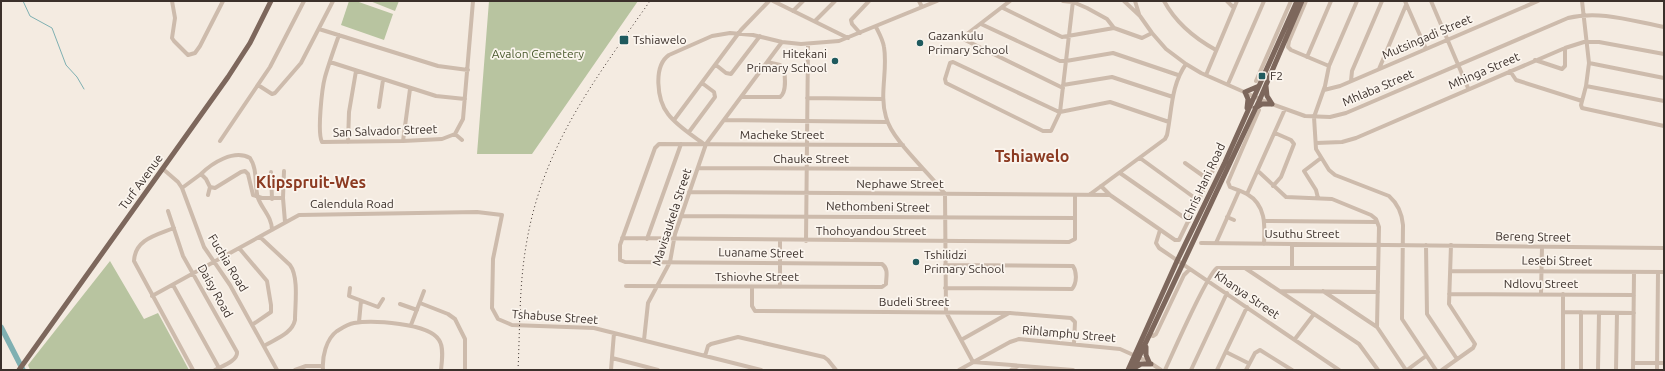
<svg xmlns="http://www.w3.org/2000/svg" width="1665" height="371" font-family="Ubuntu,sans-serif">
  <rect width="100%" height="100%" fill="#f4ebe1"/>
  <path fill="#b8c4a0" d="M349,1H356L393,14L384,40L341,25Z
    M370,1H399L395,11Z
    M489,1H638L532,154H477Z
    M110,261L144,319L158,313L189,370H30L28,365Z"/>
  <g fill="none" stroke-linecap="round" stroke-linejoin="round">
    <path stroke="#7fb0b2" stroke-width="1" d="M23,1L30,16L52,28L66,65L77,77L84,89"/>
    <path stroke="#7fb0b2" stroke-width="5.5" d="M1,327L23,370"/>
    <path stroke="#cdbbac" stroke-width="4" d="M172,1L175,18L172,38L174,41L188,55L195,53L200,46L223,1
      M773,1L848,38
      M919,1L922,7
      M1010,1L967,34L965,40L1063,88
      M1063,1L1073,2L1087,8L1107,19L1114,28L1142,38L1152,33
      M1073,1L1060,112L1051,131H1043L946,83L945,79L950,63L953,62L1057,111L1060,112L1110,102L1169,122
      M1124,1L1140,16L1152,33L1166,49L1186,64L1201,73L1269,103L1305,116L1330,117L1346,113L1568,18C1600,10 1632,21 1664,27
      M1135,1L1139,14
      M1164,1C1176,23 1194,38 1216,50
      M1227,1L1234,8
      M1306,1L1289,41L1288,47L1291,50L1329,66
      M1357,1L1329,66L1325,86L1314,117L1316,149L1329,170L1335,175L1389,196C1397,203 1402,214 1403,225L1402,319L1436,370
      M1405,1L1426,49
      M1431,1L1468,88
      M1582,1L1589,63L1586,86L1581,105L1582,108L1664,126
      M1003,8L1062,37L1114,28
      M793,11L803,1
      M815,21L835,1
      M981,24L1060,61H1066L1113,53L1178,75
      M876,27C879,33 883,40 884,47C888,70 879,94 886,117C892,141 930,173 945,194L946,312L973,362L1073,370
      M319,29L438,66L468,70
      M860,33L852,24L851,20L869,1
      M339,35C334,49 329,63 325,77C322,88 317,133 322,142L403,141L442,139L455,134L463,119L473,1
      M1307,57L1331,1
      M1535,60L1562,69L1565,66V48
      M330,62L436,96L465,99
      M1589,63L1664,78
      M716,65L726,73L731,74L760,36
      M1379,69L1406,5
      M1510,71L1516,80L1582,101
      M1206,75L1237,1
      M1256,81L1291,1
      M1351,81L1352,71L1382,1
      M1228,84L1264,1
      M258,85L272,94L275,93L301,63L333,1
      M1063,85L1112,77L1173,97
      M1586,86L1664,101
      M1324,90L1340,86L1538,1
      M741,97H780C787,92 785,77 784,69L780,65L767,62
      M807,98L883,99
      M379,107L383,80
      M1259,110L1228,182L1230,187C1235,189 1242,191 1247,194C1266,205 1265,225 1264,244
      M674,120L741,30L769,1
      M724,120L887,122
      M689,132L715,97L714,92L702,83
      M455,134L462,140
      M220,141L270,67L304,1
      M403,141L410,89
      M348,142L349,112L356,71
      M1316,143L1342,142L1356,138L1565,48L1584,42H1599L1664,54
      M704,144C692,135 677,126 668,114C657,100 653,66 669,55L712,36L730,33L753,35L782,42L801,44L839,41L937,1
      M1140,158L1199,201
      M1185,163L1209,180
      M698,168L923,169
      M163,169L178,182L182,188L204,247L230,285L277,370
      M284,171L283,198L285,222
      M1258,171L1286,197L1332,199L1371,215L1376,219L1379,227L1377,327
      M271,172L272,199
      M1120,173L1189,221
      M201,174C212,163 234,149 250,158C258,170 254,185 258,198C262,209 272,217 272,230
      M1101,186L1110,195L1175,240H1179L1216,164
      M1273,186L1281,177L1294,144L1291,140L1275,133
      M182,188L201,174L206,179L210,187L215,188L241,172L245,171L248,174L253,195L262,198H283
      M689,192L1110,195
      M1247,194L1285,109
      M208,195L210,187
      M1089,195L1165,139L1167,135C1172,110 1171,85 1186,64
      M1318,198L1316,190L1304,171L1321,158
      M168,211L183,256L237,352C238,361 222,366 215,370
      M681,216L1075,218
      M1227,217L1234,220
      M1265,221L1377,222
      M174,228C157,235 135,239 134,261L193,370
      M1160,230L1156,243L1159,248L1339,370
      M260,237L290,265C299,277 295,305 295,320C292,334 275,339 264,346
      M622,238L1069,242L1075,239V195
      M647,239L681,144
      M806,241L808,44
      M1201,243L1664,248
      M1216,243L1239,191
      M1426,245L1427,314L1457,359
      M239,248L267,281L271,305V312L252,325
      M1245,268L1359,344L1378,370
      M1292,268V244
      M1450,271L1664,272
      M173,285L219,368
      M626,286L882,287L886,284C886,277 889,269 882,264L625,262L620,260V245L655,148L659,144L903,145
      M752,287V306L755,311L1010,313L1071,318L1075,322L1074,343
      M780,287V240
      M350,288L349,296L378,307L383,299
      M945,288L1072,289C1077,283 1077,272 1073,266L945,265
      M1280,291L1378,292
      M1323,291L1377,327L1406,370
      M1449,294L1634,295
      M1541,294L1542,247
      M1563,294V370
      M152,296L299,215L477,212L502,215L493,259L492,308L498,319L512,325L594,328L761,370
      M420,303L448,314L455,319L465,339V370
      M400,304L417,310
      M1564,312L1634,313
      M359,322L361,301
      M411,325L424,291
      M1150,335L1153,336L1156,334L1184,275L1190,269
      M1295,339L1314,314
      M644,340L648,303L670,262L675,234L706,144L782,42
      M961,340L1009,313
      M1226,352L1248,363
      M705,356L708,346L711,344L738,337L824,357L828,360L836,370
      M612,358L658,370
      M1634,363H1664
      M295,370L306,366H322
      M323,370C322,357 326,339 337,331C342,328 348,324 354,323C372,320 429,323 439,340C444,347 442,361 441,370
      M611,370L614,333
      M959,370L1010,342L1019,339L1120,349L1149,362L1161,370
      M1011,370L1018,366
      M1165,370C1173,353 1207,274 1217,268H1378
      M1191,370L1227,293
      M1217,370L1247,307
      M1246,370L1255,353L1260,350L1292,370
      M1407,370L1426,356
      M1442,370L1473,348L1475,344L1449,304L1451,245
      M1581,370V312
      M1598,370L1599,313
      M1616,370L1617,313
      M1633,370L1634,272
      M1657,370L1658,272"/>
    <path stroke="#7d675c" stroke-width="5" d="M1266,86L1267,96L1272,104
      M1247,108L1248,99L1245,92L1259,86
      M1255,108L1262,104H1272
      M1146,347V355L1149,362
      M1134,368L1141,364H1151
      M19,370L228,77L250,43L271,1
      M1128,370L1177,261L1225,162L1297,1
      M1133,370L1260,99L1302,1"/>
    <path stroke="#3b302b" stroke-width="1" stroke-dasharray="1 3" stroke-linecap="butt" d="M518,370C520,329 519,287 526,246C542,147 594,81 650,1"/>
  </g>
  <g fill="#1f5a5e" stroke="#fbf5ee" stroke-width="1.5">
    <rect x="619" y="35" width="10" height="10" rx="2"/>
    <circle cx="920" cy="43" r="4"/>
    <circle cx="835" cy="61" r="4"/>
    <rect x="1258" y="72" width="8" height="8" rx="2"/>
    <circle cx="916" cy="262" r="4"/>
  </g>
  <g text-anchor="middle" stroke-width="3.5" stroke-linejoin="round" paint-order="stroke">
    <g font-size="12" fill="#3b302b" stroke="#fbf5ee" text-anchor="start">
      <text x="928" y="40">Gazankulu<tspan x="928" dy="14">Primary School</tspan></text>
      <text x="633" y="44">Tshiawelo</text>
      <text x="827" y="58" text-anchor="end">Hitekani<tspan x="827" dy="14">Primary School</tspan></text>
      <text x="1270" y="80">F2</text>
      <text x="924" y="259">Tshilidzi<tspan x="924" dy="14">Primary School</tspan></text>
    </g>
    <g font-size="12" fill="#3b302b" stroke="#fbf5ee">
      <text transform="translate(1427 37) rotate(-23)" y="4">Mutsingadi Street</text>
      <text transform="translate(1484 71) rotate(-23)" y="4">Mhinga Street</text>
      <text transform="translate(1378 88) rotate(-23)" y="4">Mhlaba Street</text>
      <text transform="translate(385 131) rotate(-2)" y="4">San Salvador Street</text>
      <text x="782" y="139">Macheke Street</text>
      <text x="811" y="163">Chauke Street</text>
      <text transform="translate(141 182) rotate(-54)" y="4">Turf Avenue</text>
      <text transform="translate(1204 182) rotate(-65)" y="4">Chris Hani Road</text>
      <text x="900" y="188">Nephawe Street</text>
      <text x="352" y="208">Calendula Road</text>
      <text transform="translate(878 207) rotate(1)" y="4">Nethombeni Street</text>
      <text transform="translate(672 217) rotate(-72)" y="4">Mavisaukela Street</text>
      <text x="871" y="235">Thohoyandou Street</text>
      <text x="1302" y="238">Usuthu Street</text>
      <text transform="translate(1533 237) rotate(1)" y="4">Bereng Street</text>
      <text transform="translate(761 253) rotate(1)" y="4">Luaname Street</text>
      <text transform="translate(1557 261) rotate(1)" y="4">Lesebi Street</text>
      <text transform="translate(228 263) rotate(59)" y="4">Fuchia Road</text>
      <text x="757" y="281">Tshiovhe Street</text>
      <text x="1541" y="288">Ndlovu Street</text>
      <text transform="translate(215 291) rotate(61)" y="4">Daisy Road</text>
      <text transform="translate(1247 295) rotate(34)" y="4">Khanya Street</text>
      <text x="914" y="306">Budeli Street</text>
      <text transform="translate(555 317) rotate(4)" y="4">Tshabuse Street</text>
      <text transform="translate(1069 334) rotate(5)" y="4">Rihlamphu Street</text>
    </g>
    <g font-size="12" fill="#4a5a2e" stroke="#fbf5ee">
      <text x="538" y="58">Avalon Cemetery</text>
    </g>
    <g font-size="16" font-weight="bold" fill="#8c3b22" stroke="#fbf5ee">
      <text x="1032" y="162">Tshiawelo</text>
      <text x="311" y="188">Klipspruit-Wes</text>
    </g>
  </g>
  <rect width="1665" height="371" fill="none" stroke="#3b302b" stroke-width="4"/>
</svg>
